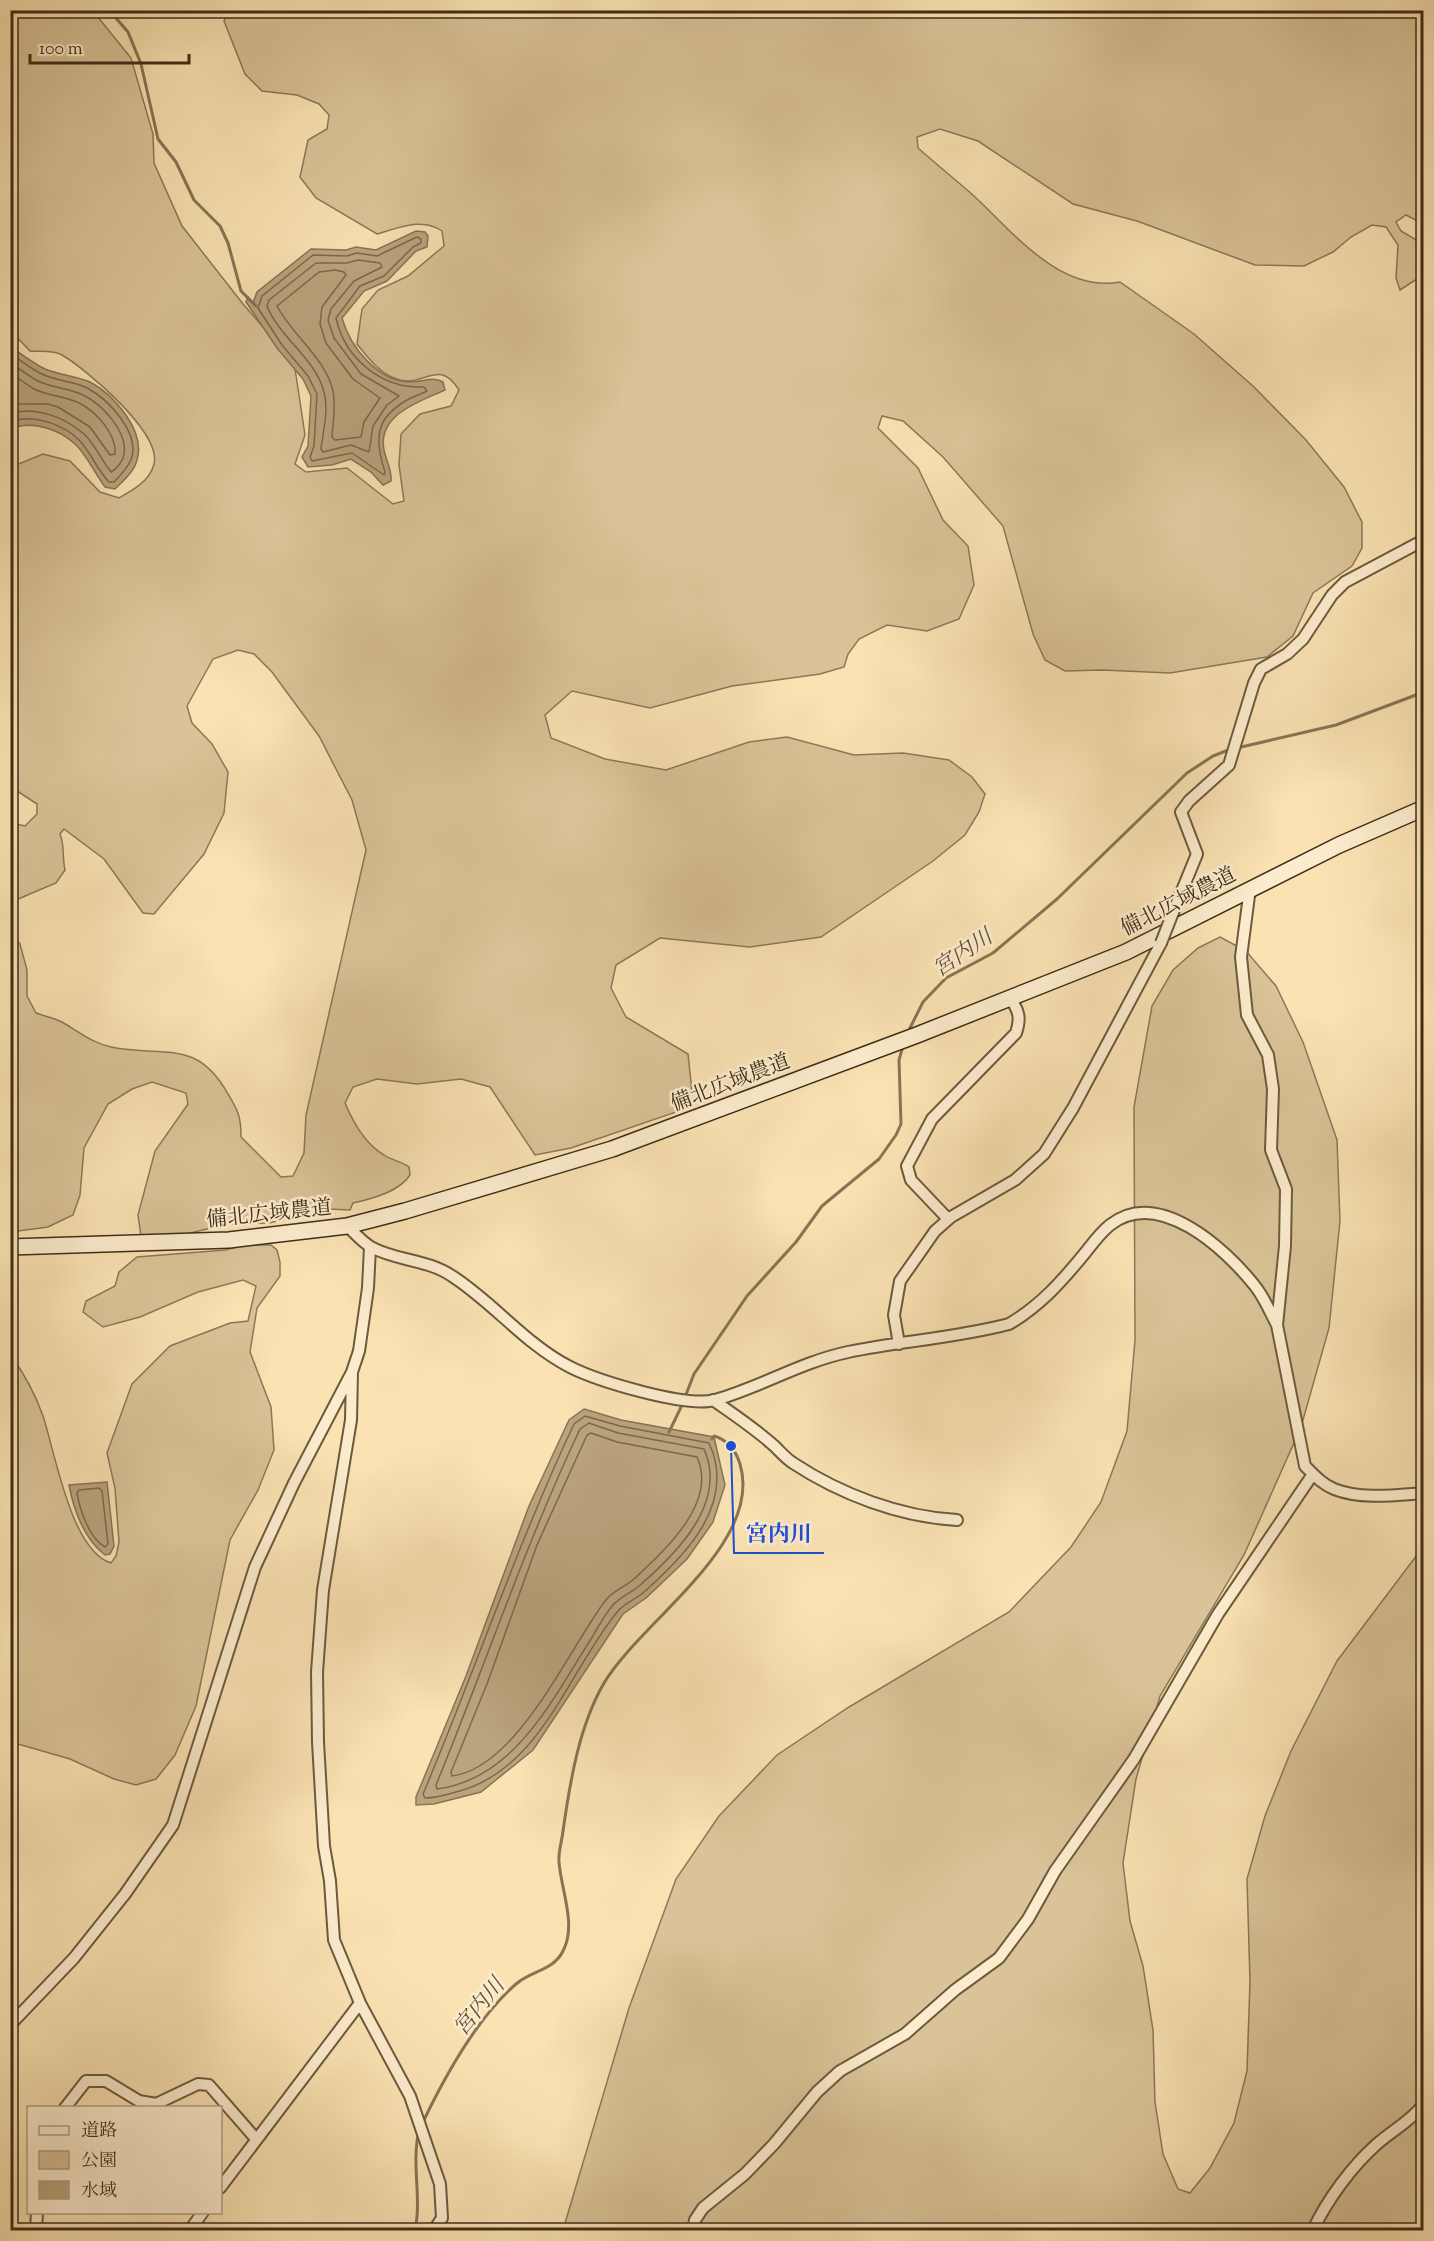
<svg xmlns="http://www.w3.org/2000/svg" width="1434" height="2241" font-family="'Sorts Mill Goudy','Noto Serif JP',serif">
  <rect width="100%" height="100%" fill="#fae2b2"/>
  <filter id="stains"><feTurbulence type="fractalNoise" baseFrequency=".00333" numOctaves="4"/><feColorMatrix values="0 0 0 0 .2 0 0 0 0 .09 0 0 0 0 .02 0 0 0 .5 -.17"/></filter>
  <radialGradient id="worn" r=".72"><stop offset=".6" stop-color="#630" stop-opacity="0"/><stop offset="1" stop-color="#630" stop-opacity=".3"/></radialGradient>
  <path fill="#dac398" stroke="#8c7858" stroke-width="1.5" d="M11,11H93L131,58L153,134L154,163L182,226L243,304L294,362L305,435L295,464L306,472L347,468L393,504L404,501L399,465L401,434L420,414L451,406L459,390C439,358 426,386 400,380C381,375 369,359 357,344L362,309L378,290L408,276L444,246L442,231C422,217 399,228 377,234L316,198L300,177L308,140L327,129L329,115L319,104L297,95L262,91L245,74L224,21L228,11H1423V224L1406,215L1396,222L1401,231L1423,244V275L1400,290L1396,278L1398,245L1386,227L1372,225L1351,237L1333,252L1304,266L1255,265L1137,221L1073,204L978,141L940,129L917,137L918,148C936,164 956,180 974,196C1013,232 1060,293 1120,282L1194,334L1254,387L1306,440L1344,487L1362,522V548L1352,566L1313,593L1293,636L1267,657L1170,673L1102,670L1065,671L1045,660L1033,634L1003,526L943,457L903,421L882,416L878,428L918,468L943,520L968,546L974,585L959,619L927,631L887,625L859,639L848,654L844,667L820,674L732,686L650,708L572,691L545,715L551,738L605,759L666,770L749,742L787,737L854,755L903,753L949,760L972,777L985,794L979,812L965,835L933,861L821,937L750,947L660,938L616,965L611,988L626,1017L688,1054L692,1092L682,1110L571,1148L535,1155L490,1087L461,1079L417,1084L377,1079L353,1087L345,1103C353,1122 365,1144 384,1155C391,1160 401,1161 409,1167L410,1175C399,1192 372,1199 353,1203L350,1210L305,1208L294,1217L269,1223L228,1224L182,1235L141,1236L138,1215L155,1151L188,1104L186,1093L152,1082L132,1089L108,1104L84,1148L80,1195L73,1215L48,1227L11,1232V933L20,944L27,970V996L36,1013C44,1016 54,1018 62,1022C79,1032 92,1043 111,1047C163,1058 196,1037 228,1094C238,1111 241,1116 241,1137L281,1177L293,1176L304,1153L306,1115L366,850L352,800L319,736L272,672L254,654L238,650L213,659L187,706L192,723L212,744L228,772L224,813L204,854L154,914L143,913L104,859L64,829L60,834C65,847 62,857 65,870L56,883L11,902V823L25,826L37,814V804L11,787L10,477L16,465L43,454L70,461L100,492L119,498C133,490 150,481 154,464C162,433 86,369 62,355C54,350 40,352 30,351L11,331Z
    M1220,937L1246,951L1276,986L1303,1042L1337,1140L1340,1221L1329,1328L1301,1427L1244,1555L1160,1696L1136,1779L1123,1863L1130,1921L1143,1966L1153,2030L1155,2102L1163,2154L1178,2189L1190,2193L1210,2168L1234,2123L1247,2071L1250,1981L1247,1879L1265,1816L1291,1751L1337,1661L1423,1547V2230H563L629,2008L676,1879L719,1816L777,1755L849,1707L1009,1612L1071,1547L1101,1502L1127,1431L1135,1340L1134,1107L1152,1006L1173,970L1198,948Z
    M244,1245H271L277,1250L280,1262V1276L257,1308L250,1352L271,1407L274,1450L258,1490L230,1540L196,1706L175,1755L156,1779L136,1785L114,1779L70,1759L11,1742L10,1354C23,1372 36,1396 43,1416C55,1452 71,1551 111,1563L116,1556L119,1542L115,1488L107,1453L132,1384L170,1346L230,1323L248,1321L256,1286L243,1280L198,1292L140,1317L103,1327L83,1312L86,1301L115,1286L119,1272L137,1257L225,1250Z"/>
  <path fill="#baa47e" stroke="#887455" stroke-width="1.5" d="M416,231L425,232L428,236L427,247L416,251L387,281L364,291L342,318C350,347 378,382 411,382C423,382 433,376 443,382L445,390C421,401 377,414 384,450C386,461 392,469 391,481L383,485L371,472L351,459L332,465L308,467L302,457L308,446L311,396L303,379L277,348L246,302L248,297L253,303L257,292L311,249L346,250L356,247L376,250Z
    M10,347C22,354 33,363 45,369C59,375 76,376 90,382C114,395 146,431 137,460C134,472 123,481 115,489L105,487C95,474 87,455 75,444C59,429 31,420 11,429Z
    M584,1409L621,1420L714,1437L725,1485L713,1522L687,1559L646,1598L623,1614L533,1750L481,1792L434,1804L416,1805V1797L466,1676L529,1506L569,1420Z
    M107,1482L114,1546L110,1554L105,1555C83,1538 74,1511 69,1485Z"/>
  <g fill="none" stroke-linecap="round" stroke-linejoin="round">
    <path stroke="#7c684b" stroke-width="1.5" d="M417,237L421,239V243L413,247L384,276L360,286L336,318C345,359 382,389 424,387L427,391C421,394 415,396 409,399C375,417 374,439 385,472L384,475L352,453L312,461L310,457L314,446L317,394L308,376L282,345L258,308L262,296L313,255L347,256L357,253L377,256Z
      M358,260L380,263L382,267L354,281L331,309L328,320L334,338L361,374L399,396L387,405L373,426L369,452L351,445L323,452L321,449C323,432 329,409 324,392C316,359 279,337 267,306L269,300L316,263H347Z
      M335,270L344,272L346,275L322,307L320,324L326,343L353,379L380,398L364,422L361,437L335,440L332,437C333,423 336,405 333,391C326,359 292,335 277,306L319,272Z
      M10,354C21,360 31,369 42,374C56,381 74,381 87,388C108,399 141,433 131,460C127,468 120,476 114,482H109C97,470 91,452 79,440C63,424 32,413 10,422
      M10,363C20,369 29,376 38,381C52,388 69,388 83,395C102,404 128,432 124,454C123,461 117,469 111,472C101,460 95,444 84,434C66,418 34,405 10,414
      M10,373C18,378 26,384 34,389C48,396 65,396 79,403C96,411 117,435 115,454L110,455L90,427L58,407L48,404H10
      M585,1416L620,1426L709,1443C737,1503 686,1555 644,1592C636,1599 625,1603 618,1611C568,1671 541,1771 456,1792C446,1795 436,1798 425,1798L423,1794C475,1671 517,1545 574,1424Z
      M589,1423L618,1433L704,1449C728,1503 676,1554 639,1586C631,1593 620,1597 613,1605C604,1615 598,1628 591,1639C553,1698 515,1779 437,1789L436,1785C485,1666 525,1545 580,1429Z
      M591,1433L617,1442L697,1457C718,1503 664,1551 634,1579C625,1587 612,1591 605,1601C569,1649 517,1768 452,1776L451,1772L487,1684L537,1545L587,1435Z
      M99,1488L102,1491L108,1544L105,1547C89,1538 80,1510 77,1493L79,1490Z"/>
    <path stroke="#887455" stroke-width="3" d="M109,10L128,32L141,64L158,139L176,162L194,200L220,226L228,243L241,291L256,306
      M1237,748L1336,725L1424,692
      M907,1034L923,1002L946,978L993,953L1057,899L1187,773L1213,756L1231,749
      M685,1397L694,1374L747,1296L796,1242L822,1206L879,1159L896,1135L901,1124L899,1060L903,1046
      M669,1432L683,1403
      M423,2122C445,2076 477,2018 516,1984C531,1971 554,1970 563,1951C577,1925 561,1890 559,1862C558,1852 562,1841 563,1831C570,1782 579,1726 604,1683C640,1622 764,1544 740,1464C736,1451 728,1440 714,1436L712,1439
      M415,2230C422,2198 411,2163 419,2131"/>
    <g stroke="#6d5a3e" stroke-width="14">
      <path id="street" d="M1250,888L1241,957L1247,1015L1268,1055L1273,1089L1271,1150L1286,1189L1285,1246L1277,1325L1305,1466C1314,1475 1322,1484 1334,1489C1361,1500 1396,1495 1424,1493
        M1172,915L1197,854L1181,812L1189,801L1229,765L1254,683L1261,669L1287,654L1303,639L1332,595L1345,582L1424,540
        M948,1219L911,1180L907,1166L932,1119L1016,1033C1021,1018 1019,1011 1010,998
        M347,1226C354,1232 362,1242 371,1247C396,1261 427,1259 452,1276C494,1303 525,1344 570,1367C598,1381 686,1408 715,1400C761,1387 801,1362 848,1352C901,1341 956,1338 1009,1324C1040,1306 1063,1280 1085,1253C1093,1243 1100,1233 1110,1225C1158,1187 1225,1248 1255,1286C1264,1297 1270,1312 1277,1325
        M899,1344L894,1315L900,1281L935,1231L951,1217L1015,1180L1044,1154L1073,1108L1161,943
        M352,1372L351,1420L323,1590L317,1672L318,1742L324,1846L330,1881L334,1940L360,2003L410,2096L440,2184L442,2218L434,2230
        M713,1400C733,1414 754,1428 772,1444C779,1450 785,1458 793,1463C840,1494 900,1517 957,1520
        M10,2025L74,1958L125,1894L173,1825L255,1567L294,1483L352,1372L359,1351L368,1288L370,1247
        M65,2108L86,2081H106L139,2101L156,2104L198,2084L209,2085L256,2139
        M220,2188L360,2003
        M36,2230L37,2212
        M190,2230L203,2212
        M693,2230L695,2220L703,2208L745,2174L774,2144L817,2092L840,2071L905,2034L955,1990L999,1958L1028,1919L1055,1871L1134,1759L1218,1614L1313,1474
        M1313,2230C1327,2200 1352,2166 1377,2144C1393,2130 1411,2121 1424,2104"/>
    </g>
    <g stroke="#3e2d18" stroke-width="18">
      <path id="secondary" d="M10,1247L229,1240L347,1226L405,1211L612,1149L917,1035L1126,952L1339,845L1424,808"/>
    </g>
    <use href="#street" stroke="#fceccd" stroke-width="10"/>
    <use href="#secondary" stroke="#fceccd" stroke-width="15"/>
    <g stroke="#6d5a3e" stroke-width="14" stroke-linecap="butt">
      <path id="street-bridge" d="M1161,943L1172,915"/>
    </g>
    <use href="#street-bridge" stroke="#fceccd" stroke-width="10"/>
  </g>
  <g text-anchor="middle" stroke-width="5" stroke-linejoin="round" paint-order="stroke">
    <g font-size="21" fill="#3e2d18" stroke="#fceccd">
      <text transform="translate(1178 901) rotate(-27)" y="7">備北広域農道</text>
      <text transform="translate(730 1082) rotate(-21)" y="7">備北広域農道</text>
      <text transform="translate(269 1213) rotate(-6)" y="7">備北広域農道</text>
    </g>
    <g font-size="22" font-style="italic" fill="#635137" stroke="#fceccd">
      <text transform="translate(962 952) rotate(-34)" y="8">宮内川</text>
      <text transform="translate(478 2006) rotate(-51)" y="8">宮内川</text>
    </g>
  </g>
  <path fill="none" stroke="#1d4ed8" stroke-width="2" d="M731 1446L734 1553H824"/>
  <circle fill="#1d4ed8" stroke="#fceccd" stroke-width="2" cx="731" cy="1446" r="6"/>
  <g font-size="22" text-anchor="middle" font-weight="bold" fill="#1d4ed8" stroke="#fceccd" stroke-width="5" stroke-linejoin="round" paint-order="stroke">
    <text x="779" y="1541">宮内川</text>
  </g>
  <rect width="1434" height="2241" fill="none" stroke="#fae2b2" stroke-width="36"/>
  <rect x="12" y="12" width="1410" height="2217" fill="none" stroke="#3e2d18" stroke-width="3"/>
  <rect x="18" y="18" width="1398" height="2205" fill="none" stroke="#3e2d18" stroke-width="1.5"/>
  <rect x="27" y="2106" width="195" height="108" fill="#fceccd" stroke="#b0a085" stroke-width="1.5"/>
  <rect x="39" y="2126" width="30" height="9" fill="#fceccd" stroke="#b0a085" stroke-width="1.5"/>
  <text x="81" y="2136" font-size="18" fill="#3e2d18">道路</text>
  <rect x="39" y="2151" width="30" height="18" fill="#dac398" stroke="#b0a085" stroke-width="1.5"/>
  <text x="81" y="2166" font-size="18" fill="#3e2d18">公園</text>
  <rect x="39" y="2181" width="30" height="18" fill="#baa47e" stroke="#b0a085" stroke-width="1.5"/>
  <text x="81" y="2196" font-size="18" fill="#3e2d18">水域</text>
  <path d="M30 54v9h159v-9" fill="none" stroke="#3e2d18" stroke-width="3"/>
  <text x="39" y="54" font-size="18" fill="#3e2d18" stroke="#fceccd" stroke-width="4.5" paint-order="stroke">100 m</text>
  <rect width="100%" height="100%" filter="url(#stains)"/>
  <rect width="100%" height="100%" fill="url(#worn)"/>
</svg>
